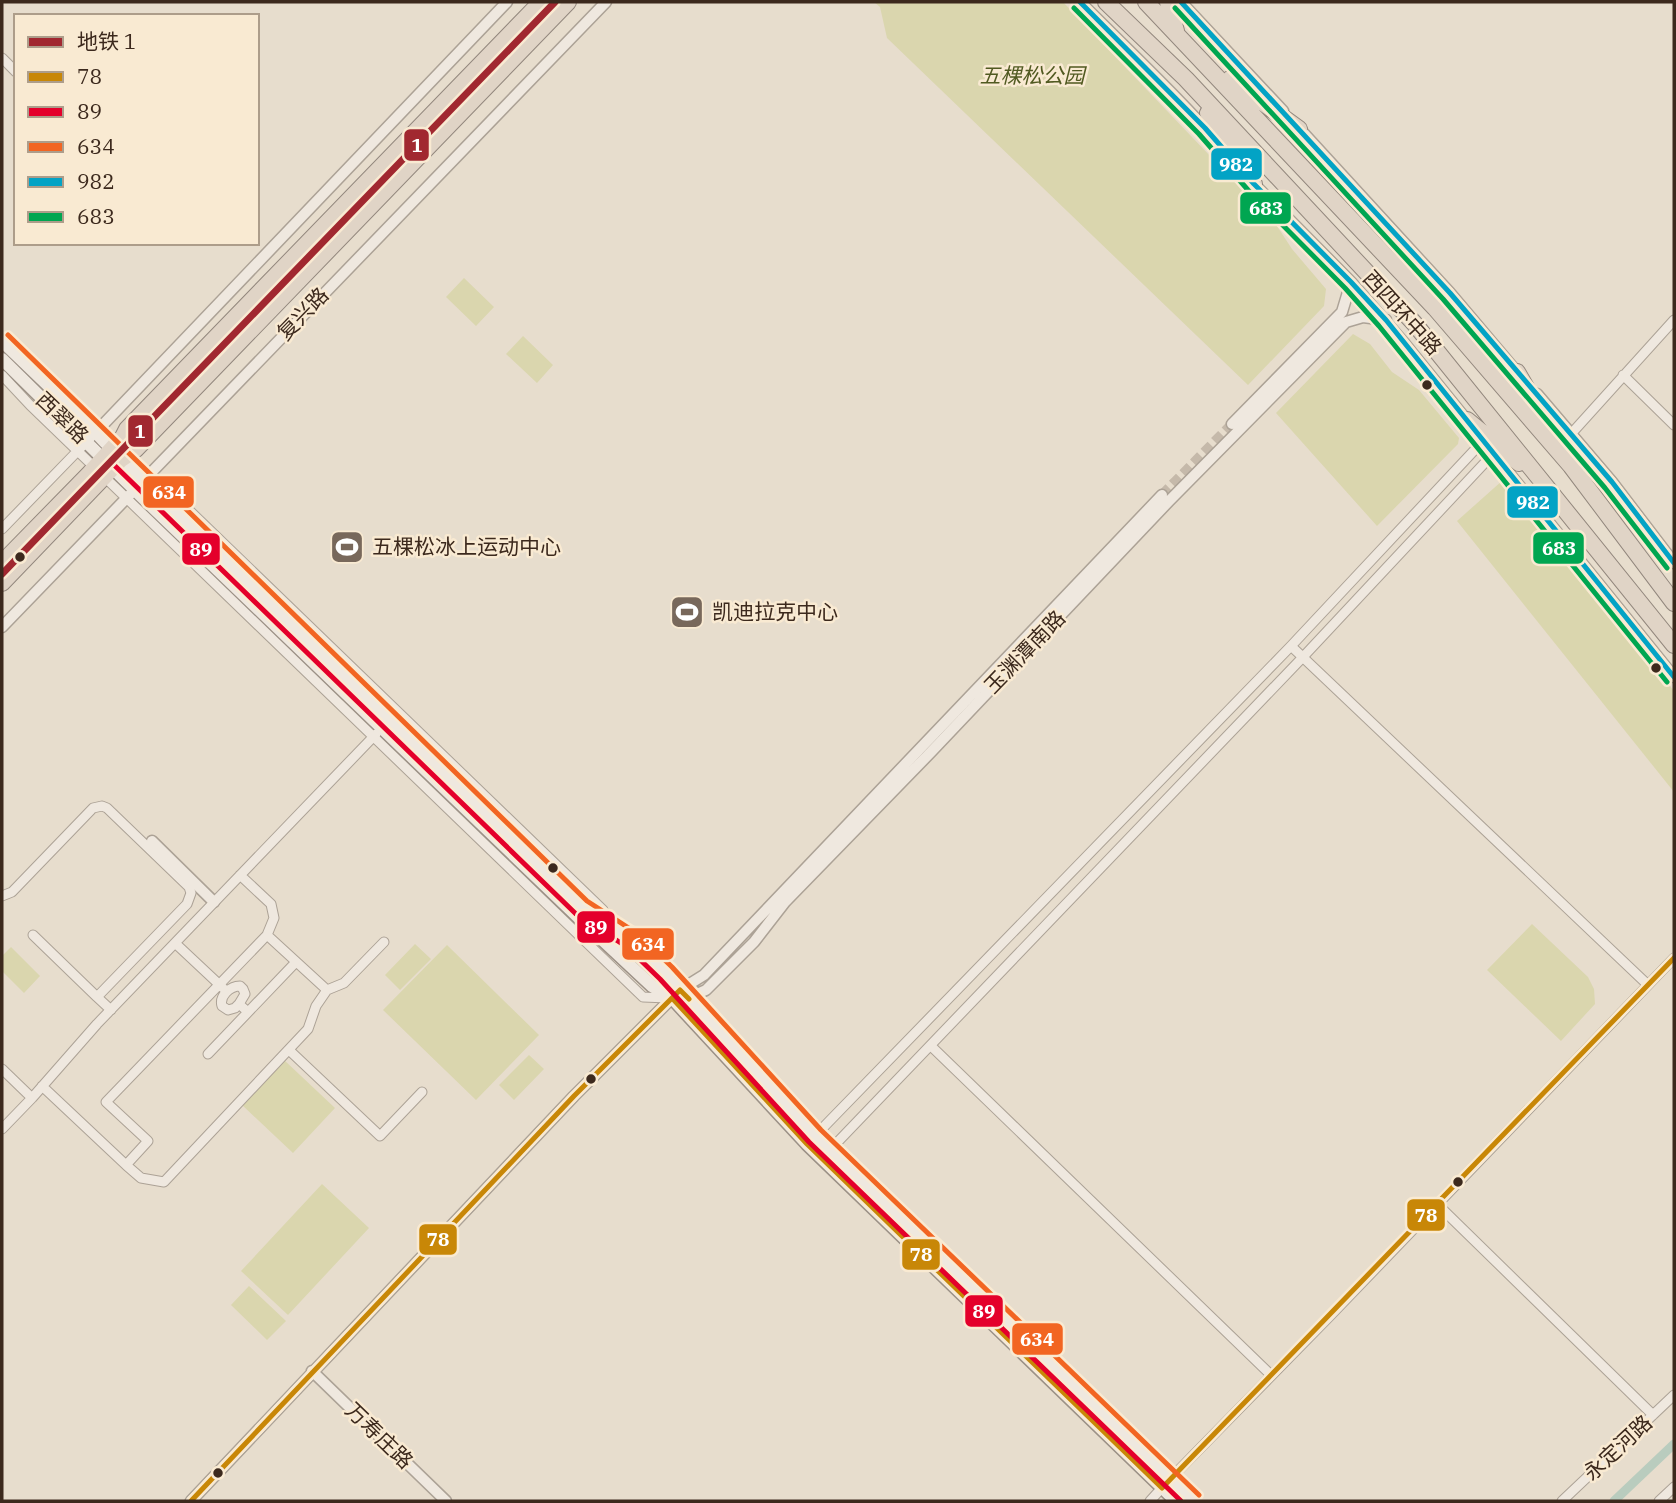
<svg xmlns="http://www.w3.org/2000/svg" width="1676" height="1503" font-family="'IBM Plex Serif','Noto Sans SC',serif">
  <rect width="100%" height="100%" fill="#e7ddcd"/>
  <path fill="#dad6ae" d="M874,2H1063L1277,226L1292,249L1326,289L1324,306L1248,385L887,38L880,7Z
    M464,278L494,307L476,326L446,297Z
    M1353,334L1370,344L1392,372L1419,390L1459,438L1458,444L1377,526L1276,413Z
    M523,336L553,365L537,383L506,354Z
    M1503,480L1508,481L1674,691V792L1457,521Z
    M1532,924L1588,977L1594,989L1595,1004L1561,1041L1487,970Z
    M415,944L431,959L400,990L385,975Z
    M447,945L539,1035L476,1100L383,1010Z
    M11,947L40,976L24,993L2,971V956Z
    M529,1055L544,1069L514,1100L499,1085Z
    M283,1059L335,1108L293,1153L241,1104Z
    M322,1184L369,1228L288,1315L241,1271Z
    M249,1286L286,1321L267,1340L231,1305Z"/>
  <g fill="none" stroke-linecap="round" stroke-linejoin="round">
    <path stroke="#b9ccbe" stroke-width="9" d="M1614,1501L1674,1444"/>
    <path stroke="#c5b9aa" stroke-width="10" stroke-dasharray="10 5" stroke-linecap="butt" d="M1162,495L1232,424"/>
    <g stroke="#aca296" stroke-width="11">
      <path id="minor" d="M2,58L16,72
        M2,375L30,405L643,997L668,998
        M1623,375L1674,425
        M1571,434L1674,320
        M147,484L164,486L603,910L606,923
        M2,529L96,432
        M1291,646L1648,985
        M240,875L271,904L274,918L267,935
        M2,896L12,892L93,808L102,806L107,808L189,887L191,893L187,904L97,997L111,1010
        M33,935L97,997
        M175,943L223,988
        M327,990L267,935L106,1102L148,1141L126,1165L141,1178L164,1182L308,1029L316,1006L327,990L344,983L384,942
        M239,1004L235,1008L228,1010L222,1006C219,996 230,986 240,986L243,989L245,994L239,1004L248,1012
        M931,1046L1271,1375
        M289,1050L380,1136L422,1092
        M208,1054L296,962
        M2,1069L32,1098
        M42,1086L126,1165
        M2,1129L32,1098L97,1024L376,734
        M812,1139L1291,646L1483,441
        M828,1152L1303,657L1493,454
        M1437,1204L1653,1415
        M1150,1501L1170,1479L1331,1315L1674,958
        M1562,1501L1674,1395
        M1659,1501L1674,1487"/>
    </g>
    <g stroke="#aca296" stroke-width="13">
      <path id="tertiary" d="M1080,2C1129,51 1181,100 1227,153
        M1181,2L1283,111
        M1296,125L1450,293L1521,377
        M1251,181L1351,282L1405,344L1469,423
        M1537,394L1612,482L1674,563
        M1232,424L1342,312L1351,282
        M96,432L507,2
        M1479,436L1674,677
        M2,627L606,2
        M152,841L214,902
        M681,998H688L706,990L754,942L785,902L931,752L1169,501L1346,322L1363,317L1386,320
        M312,1371L446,1501
        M191,1501L574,1096L680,990L704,975L1162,495"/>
    </g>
    <g stroke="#9c9186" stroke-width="15">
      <path id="secondary" d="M2,341L82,418L121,459L582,908L632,940L666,973L680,990L815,1136L1193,1501
        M2,359L144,499L578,917L652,986L672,998L807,1144L1176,1501"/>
    </g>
    <g stroke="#92877d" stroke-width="18">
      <path id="trunk" d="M1106,2L1186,79L1414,323L1674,645
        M1146,2L1435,308L1571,466L1674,603
        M1168,2L1176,31
        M1230,79L1299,129
        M1208,113L1254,184
        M1517,372L1553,434
        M1467,420L1519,463
        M2,563L90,473L123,437L127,429L541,2
        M2,583L121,459L136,449L568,2"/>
    </g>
    <use href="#minor" stroke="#efe8df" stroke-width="9"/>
    <use href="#tertiary" stroke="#efe8df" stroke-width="10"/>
    <use href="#secondary" stroke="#efe8df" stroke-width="12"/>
    <use href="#trunk" stroke="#e0d4c6" stroke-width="16"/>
    <g stroke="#f9ead2" stroke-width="10">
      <path id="bus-1" d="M672,998L807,1144L1162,1488L1674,958
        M191,1501L574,1096L680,990L689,999"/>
    </g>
    <g stroke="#f9ead2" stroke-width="10">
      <path id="bus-2" d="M8,569L111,462L576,914L627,947L660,979L809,1142L1181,1501"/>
    </g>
    <g stroke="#f9ead2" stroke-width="10">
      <path id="bus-3" d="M8,335L587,901L638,934L672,967L821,1130L1199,1495"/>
    </g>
    <g stroke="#f9ead2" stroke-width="10">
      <path id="bus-4" d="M1080,2L1205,128L1254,184L1351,282L1386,320L1674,677
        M1181,2L1450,293L1612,482L1674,563"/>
    </g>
    <g stroke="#f9ead2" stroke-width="10">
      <path id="bus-5" d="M1074,8L1199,134L1248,190L1345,288L1379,326L1667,682
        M1175,8L1443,299L1605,488L1667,568"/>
    </g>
    <use href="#bus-1" stroke="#c88707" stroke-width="5"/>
    <use href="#bus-2" stroke="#e4002b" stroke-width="5"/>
    <use href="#bus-3" stroke="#f26522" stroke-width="5"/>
    <use href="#bus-4" stroke="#03a3c5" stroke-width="5"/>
    <use href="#bus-5" stroke="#00a651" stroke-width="5"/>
    <g stroke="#f9ead2" stroke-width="12">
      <path id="metro-1" d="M2,574L555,2"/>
    </g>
    <use href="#metro-1" stroke="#a12830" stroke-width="7"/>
  </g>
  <defs>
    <g id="stadium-square" transform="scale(1.75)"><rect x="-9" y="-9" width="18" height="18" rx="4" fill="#78685b" stroke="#f9ead2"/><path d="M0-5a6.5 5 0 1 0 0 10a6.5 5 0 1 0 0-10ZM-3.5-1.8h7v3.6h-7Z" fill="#fff"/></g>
  </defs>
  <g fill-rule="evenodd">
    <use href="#stadium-square" x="347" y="547"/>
    <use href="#stadium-square" x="687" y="612"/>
  </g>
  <g fill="#3c291d" stroke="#f9ead2" stroke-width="2.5">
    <circle cx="1427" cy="385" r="6"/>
    <circle cx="20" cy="557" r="6"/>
    <circle cx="1656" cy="668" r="6"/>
    <circle cx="553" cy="868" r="6"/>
    <circle cx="591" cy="1079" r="6"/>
    <circle cx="1458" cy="1182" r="6"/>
    <circle cx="218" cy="1473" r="6"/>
  </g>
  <g text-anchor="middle" stroke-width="5" stroke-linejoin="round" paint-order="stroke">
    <g font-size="21" font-style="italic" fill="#515a21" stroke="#f9ead2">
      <text x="1032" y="83">五棵松公园</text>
    </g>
    <g font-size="21" fill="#3c291d" stroke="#f9ead2">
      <text transform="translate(1402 313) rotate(48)" y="7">西四环中路</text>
      <text transform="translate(303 314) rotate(-46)" y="7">复兴路</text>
      <text transform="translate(62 418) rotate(44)" y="7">西翠路</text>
      <text transform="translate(1025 652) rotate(-46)" y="7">玉渊潭南路</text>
      <text transform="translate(379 1436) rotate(44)" y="7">万寿庄路</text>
      <text transform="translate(1618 1448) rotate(-43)" y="7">永定河路</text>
    </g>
    <g font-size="21" fill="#3c291d" stroke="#f9ead2" text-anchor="start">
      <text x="372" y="554">五棵松冰上运动中心</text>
      <text x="712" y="619">凯迪拉克中心</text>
    </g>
  </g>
  <g stroke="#f9ead2" stroke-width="2.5">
    <rect x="403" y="128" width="27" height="34" rx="7" fill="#a12830"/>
    <rect x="1210" y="147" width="53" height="34" rx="7" fill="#03a3c5"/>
    <rect x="1239" y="191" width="53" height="34" rx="7" fill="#00a651"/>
    <rect x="127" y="414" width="27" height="34" rx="7" fill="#a12830"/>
    <rect x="142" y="475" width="53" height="34" rx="7" fill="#f26522"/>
    <rect x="1506" y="485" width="53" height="34" rx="7" fill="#03a3c5"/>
    <rect x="1532" y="531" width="53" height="34" rx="7" fill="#00a651"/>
    <rect x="181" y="532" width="40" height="34" rx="7" fill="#e4002b"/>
    <rect x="576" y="910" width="40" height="34" rx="7" fill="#e4002b"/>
    <rect x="621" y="927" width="54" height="34" rx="7" fill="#f26522"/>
    <rect x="1406" y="1198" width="40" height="34" rx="7" fill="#c88707"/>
    <rect x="418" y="1223" width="40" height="33" rx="7" fill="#c88707"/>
    <rect x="901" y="1238" width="40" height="33" rx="7" fill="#c88707"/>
    <rect x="964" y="1294" width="40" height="34" rx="7" fill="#e4002b"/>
    <rect x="1011" y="1322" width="53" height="34" rx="7" fill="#f26522"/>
  </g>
  <g font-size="19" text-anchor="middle" font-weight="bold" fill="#fff">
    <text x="417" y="152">1</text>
    <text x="1236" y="171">982</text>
    <text x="1266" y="215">683</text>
    <text x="140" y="438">1</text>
    <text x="169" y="499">634</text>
    <text x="1533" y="509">982</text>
    <text x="1559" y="555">683</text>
    <text x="201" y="556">89</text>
    <text x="596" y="934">89</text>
    <text x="648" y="951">634</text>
    <text x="1426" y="1222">78</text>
    <text x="438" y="1246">78</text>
    <text x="921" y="1261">78</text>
    <text x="984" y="1318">89</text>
    <text x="1037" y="1346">634</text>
  </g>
  <rect width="1676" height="1503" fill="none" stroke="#3c291d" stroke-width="7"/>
  <rect x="14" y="14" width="245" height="231" fill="#f9ead2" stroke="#ad9d8a" stroke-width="2"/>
  <rect x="28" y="37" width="35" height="10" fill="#a12830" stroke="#ad9d8a" stroke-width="2"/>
  <text x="77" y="49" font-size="21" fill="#3c291d">地铁 1</text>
  <rect x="28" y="72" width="35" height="10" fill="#c88707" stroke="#ad9d8a" stroke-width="2"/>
  <text x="77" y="84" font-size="21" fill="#3c291d">78</text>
  <rect x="28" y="107" width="35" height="10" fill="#e4002b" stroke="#ad9d8a" stroke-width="2"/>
  <text x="77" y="119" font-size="21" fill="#3c291d">89</text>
  <rect x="28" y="142" width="35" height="10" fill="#f26522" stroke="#ad9d8a" stroke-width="2"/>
  <text x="77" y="154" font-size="21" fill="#3c291d">634</text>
  <rect x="28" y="177" width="35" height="10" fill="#03a3c5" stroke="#ad9d8a" stroke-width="2"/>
  <text x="77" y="189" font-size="21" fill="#3c291d">982</text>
  <rect x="28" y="212" width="35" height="10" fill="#00a651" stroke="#ad9d8a" stroke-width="2"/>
  <text x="77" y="224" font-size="21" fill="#3c291d">683</text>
</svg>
